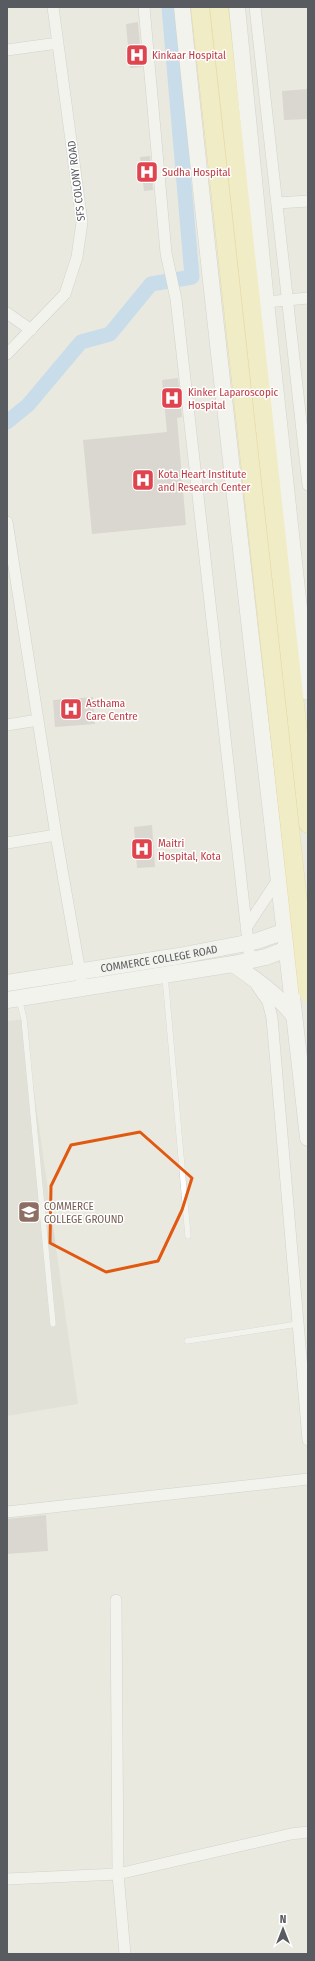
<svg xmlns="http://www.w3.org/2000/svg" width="315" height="1961" font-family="'Fira Sans Condensed',sans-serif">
  <rect width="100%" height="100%" fill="#eae9df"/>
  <path fill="#dad8ce" d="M24,1019L78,1404L7,1416V1021Z"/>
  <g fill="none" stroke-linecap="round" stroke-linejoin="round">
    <path stroke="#a1cdf8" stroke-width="15" d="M7,422L28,405L81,342L110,334L151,284L192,277L169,7"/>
  </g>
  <path fill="#c6c2bc" d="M138,22L142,67L130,68L126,24Z
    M308,89V119L284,120L282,91Z
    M150,156L153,190L144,191L140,157Z
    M178,378L182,417L177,418L186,525L92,534L83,440L167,432L162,380Z
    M93,697L95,724L55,727L53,700Z
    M152,825L155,867L137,868L134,827Z
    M46,1515L48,1551L7,1554V1519Z"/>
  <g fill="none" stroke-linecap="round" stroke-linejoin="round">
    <g stroke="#b5b7bc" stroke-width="6">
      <path id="lane" d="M165,976L188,1236
        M19,999L24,1019L53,1324
        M187,1341L298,1324"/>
    </g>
    <g stroke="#b5b7bc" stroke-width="12">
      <path id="street" d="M144,7L166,253L176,299L250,960
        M255,7L308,485
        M7,50L58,43
        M277,203L308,201
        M266,302L308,298
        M7,313L31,330
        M7,354L65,294L77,257L82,222L53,7
        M7,522L56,835L81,978
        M7,725L38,720
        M7,843L56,835
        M246,928L279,878
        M257,986L268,1002L272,1018L308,1440
        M7,1512L308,1479
        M116,1600L118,1874L125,1954
        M7,1879L118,1874L291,1834L308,1832"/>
    </g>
    <g stroke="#b5b8be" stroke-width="17">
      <g id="secondary">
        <path d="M182,7C220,384 266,761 308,1138"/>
        <path d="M237,7L266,302L308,692"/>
        <path d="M233,964C256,980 277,994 294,1016"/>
        <path id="s1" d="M7,983L179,956L257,941L294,928"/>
        <path d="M7,1000L233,964L266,957L297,945"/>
      </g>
    </g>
    <g stroke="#e6c85c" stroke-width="19">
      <path id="primary" d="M219,7L308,824"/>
    </g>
    <use href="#lane" stroke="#fff" stroke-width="5.5"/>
    <use href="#street" stroke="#fff" stroke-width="11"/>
    <use href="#secondary" stroke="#fff" stroke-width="16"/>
    <use href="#primary" stroke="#f9f0a6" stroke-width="18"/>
    <g stroke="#e6c85c" stroke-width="19" stroke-linecap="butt">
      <path id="primary-bridge" d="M200,7L308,993"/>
    </g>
    <use href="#primary-bridge" stroke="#f9f0a6" stroke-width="18"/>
  </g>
  <path d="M0 0H315V1961H0ZM140,1132L192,1178L182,1210L158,1261L106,1272L50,1243L51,1186L71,1145Z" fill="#eae9df" fill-opacity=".55" fill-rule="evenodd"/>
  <path fill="none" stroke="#e15910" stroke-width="3" stroke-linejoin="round" d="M140,1132L192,1178L182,1210L158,1261L106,1272L50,1243L51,1186L71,1145Z"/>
  <defs>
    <g id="hospital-square" transform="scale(1.15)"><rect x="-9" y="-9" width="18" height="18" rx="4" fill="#e0444e" stroke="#fff"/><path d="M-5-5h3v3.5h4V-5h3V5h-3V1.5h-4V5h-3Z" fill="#fff"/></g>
    <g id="university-square" transform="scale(1.15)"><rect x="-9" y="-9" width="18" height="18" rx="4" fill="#8d6e63" stroke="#fff"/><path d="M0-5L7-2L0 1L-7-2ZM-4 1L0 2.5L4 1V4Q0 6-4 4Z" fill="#fff"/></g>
  </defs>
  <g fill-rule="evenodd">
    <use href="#hospital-square" x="137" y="55"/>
    <use href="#hospital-square" x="147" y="172"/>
    <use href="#hospital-square" x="172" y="398"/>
    <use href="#hospital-square" x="143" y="480"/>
    <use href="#hospital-square" x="71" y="709"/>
    <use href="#hospital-square" x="142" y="849"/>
    <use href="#university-square" x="29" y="1212"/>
  </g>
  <g text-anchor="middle" stroke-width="3" stroke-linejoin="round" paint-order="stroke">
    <g font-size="11" fill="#be3a42" stroke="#fff" text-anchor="start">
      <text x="152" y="59">Kinkaar Hospital</text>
      <text x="162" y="176">Sudha Hospital</text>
      <text x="188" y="396">Kinker Laparoscopic<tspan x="188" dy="13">Hospital</tspan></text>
      <text x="158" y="478">Kota Heart Institute<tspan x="158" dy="13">and Research Center</tspan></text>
      <text x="86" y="707">Asthama<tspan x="86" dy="13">Care Centre</tspan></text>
      <text x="158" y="847">Maitri<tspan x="158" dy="13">Hospital, Kota</tspan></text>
    </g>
    <g font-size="11" fill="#585b5f" stroke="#fff">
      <text transform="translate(76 181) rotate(-97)" y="4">SFS COLONY ROAD</text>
      <text dy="4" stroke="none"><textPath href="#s1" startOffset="154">COMMERCE COLLEGE ROAD</textPath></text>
    </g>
    <g font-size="11" fill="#785e54" stroke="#fff" text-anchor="start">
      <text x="44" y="1210">COMMERCE<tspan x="44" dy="13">COLLEGE GROUND</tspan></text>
    </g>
  </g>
  <rect width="315" height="1961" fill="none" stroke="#585b5f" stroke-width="16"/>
  <g transform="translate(283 1929)" stroke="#ffffff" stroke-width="3" paint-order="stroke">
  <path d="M0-3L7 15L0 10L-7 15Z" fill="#585b5f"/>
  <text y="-6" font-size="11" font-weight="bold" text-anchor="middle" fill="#585b5f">N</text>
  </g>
</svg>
